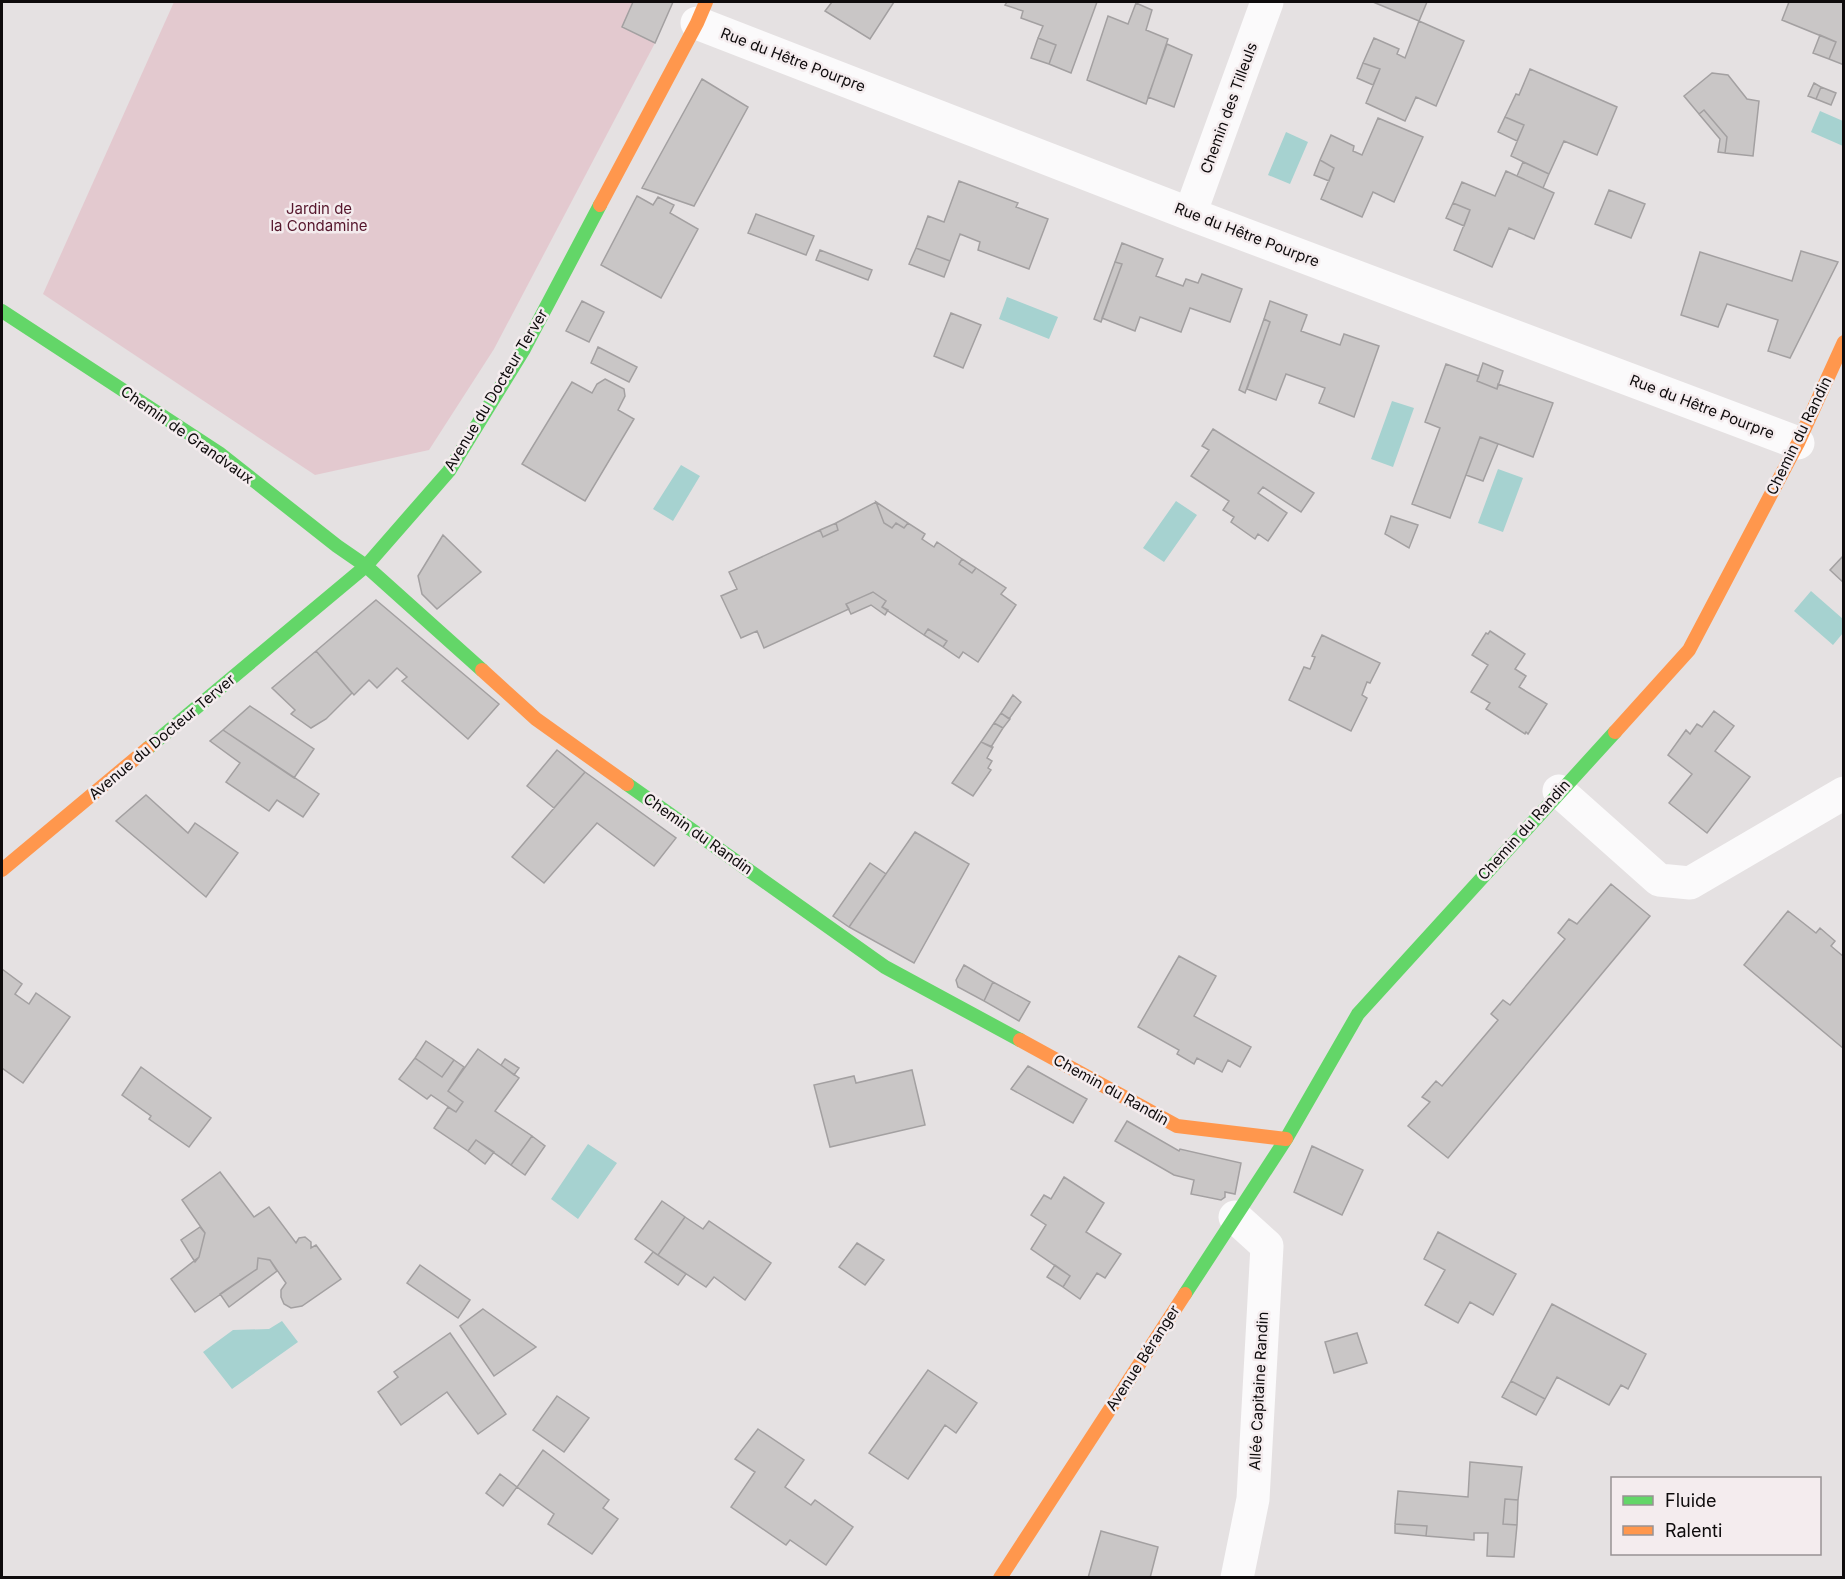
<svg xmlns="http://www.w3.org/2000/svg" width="1845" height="1579" font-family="Inter,sans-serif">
  <rect width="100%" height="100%" fill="#e5e1e2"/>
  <path fill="#e3c9cf" d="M174,2H673L655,43L494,349L429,450L315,475L43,294Z"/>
  <path fill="#a6d2d0" d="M1820,111L1843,121V146L1811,132Z
    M1286,132L1308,142L1290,184L1268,175Z
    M1007,297L1058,317L1049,339L999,319Z
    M1392,401L1414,408L1393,467L1371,459Z
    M681,465L700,476L673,521L653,509Z
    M1498,469L1523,478L1503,532L1478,523Z
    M1176,501L1197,515L1164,562L1143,548Z
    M1811,591L1843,619V633L1833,645L1794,611Z
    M588,1144L617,1163L578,1219L551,1199Z
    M282,1321L298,1342L232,1389L203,1352L233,1330L269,1329Z"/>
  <path fill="#c9c6c6" stroke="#a3a0a1" stroke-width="1.5" d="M633,2H673L655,43L622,27Z
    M832,2H894L870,39L825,11Z
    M1007,2H1097L1071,73L1049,64L1056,45L1038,38L1043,26L1021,18L1023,11L1005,5Z
    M1373,2H1427L1419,21Z
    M1789,2H1844V65L1829,59L1836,42L1782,20Z
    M1136,3L1152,10L1146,30L1168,39L1146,104L1087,80L1108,16L1128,24Z
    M1419,21L1464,41L1436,106L1416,97L1405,121L1366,103L1380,69L1363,63L1374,38L1399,49L1397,54L1405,58Z
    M1820,35L1836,42L1829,59L1813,53Z
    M1038,38L1056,45L1049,64L1031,58Z
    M1167,44L1192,55L1174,107L1148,97Z
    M1363,63L1380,69L1373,85L1357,78Z
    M1530,69L1617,107L1597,155L1564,141L1549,174L1511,156L1524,125L1505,117L1516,94L1519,95Z
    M1712,73L1728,75L1747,99L1759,101L1753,156L1725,153L1727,137L1704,110L1699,114L1684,96Z
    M702,79L748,107L694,206L642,188Z
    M1814,83L1821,87L1816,99L1808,96Z
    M1821,87L1836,93L1831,105L1816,99Z
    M1704,110L1727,137L1725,153L1718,152L1720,139L1699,114Z
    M1505,117L1524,125L1517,141L1498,132Z
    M1378,118L1423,137L1394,202L1373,192L1362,217L1321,199L1334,168L1320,160L1331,135L1354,146L1353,151L1362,155Z
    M1320,160L1334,168L1329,181L1314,175Z
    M1523,162L1549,174L1543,188L1517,176Z
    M1506,171L1554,193L1534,239L1509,228L1492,267L1454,250L1470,210L1453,203L1462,182L1495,196Z
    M959,181L1018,203L1016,207L1048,219L1029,269L978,250L980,242L960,234L950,261L916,248L928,216L944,222Z
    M1609,190L1645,204L1631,238L1595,224Z
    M637,196L653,205L658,197L674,205L670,213L698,229L661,298L601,265Z
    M1453,203L1470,210L1464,226L1446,218Z
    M756,214L814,236L806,255L748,233Z
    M1122,243L1163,259L1156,276L1183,286L1186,279L1198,283L1202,274L1242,289L1230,322L1190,308L1181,332L1140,317L1135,331L1102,318L1122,264L1115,262Z
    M916,248L950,261L944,277L909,264Z
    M820,250L872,270L868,280L816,260Z
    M1801,251L1838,262L1790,358L1768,351L1778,320L1727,304L1718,327L1681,315L1700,252L1792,281Z
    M1115,262L1122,264L1101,322L1094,319Z
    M582,301L604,312L589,342L566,331Z
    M1270,301L1307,315L1301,331L1340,345L1344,334L1379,346L1354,417L1319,403L1325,388L1286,374L1276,400L1247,389L1270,322L1264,319Z
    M951,313L981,325L963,368L934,356Z
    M1264,319L1270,322L1245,393L1239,390Z
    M598,347L637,367L629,382L591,363Z
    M1483,363L1503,371L1497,389L1477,381Z
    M1446,364L1479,376L1477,381L1497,389L1498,384L1553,403L1533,457L1480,437L1450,518L1412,504L1440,428L1425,422Z
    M605,379L624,389L625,396L618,410L634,419L585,501L522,464L572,382L592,393L597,384Z
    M1213,429L1314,493L1301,512L1263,487L1258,493L1287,513L1268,541L1258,534L1255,539L1231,522L1234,517L1223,510L1229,501L1191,476L1209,450L1202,446Z
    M1480,437L1498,444L1483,481L1466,475Z
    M876,502L884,523L892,528L896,523L904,528L908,523L925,534L922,539L934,547L937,542L962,559L959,564L972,573L976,568L1006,588L1001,594L1016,605L978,662L963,652L959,658L943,647L947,641L928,629L924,635L882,607L886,601L873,592L846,604L849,609L764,648L757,631L741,638L721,596L737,589L729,572L820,530L823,537L838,530L836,523Z
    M876,502L908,523L904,528L896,523L892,528L884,523Z
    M1391,516L1418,525L1409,548L1385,534Z
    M836,523L838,530L823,537L820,530Z
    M443,535L481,572L437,609L422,594L418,576Z
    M1844,555V583L1830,570Z
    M962,559L976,568L972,573L959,564Z
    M873,592L886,601L882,607L888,610L885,615L871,605L851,614L846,604Z
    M376,600L499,704L468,739L402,681L407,677L397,668L377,688L369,680L354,695L316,651Z
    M928,629L947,641L943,647L924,635Z
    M1490,631L1525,654L1515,669L1526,676L1519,687L1547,704L1528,734L1526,732L1525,734L1486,709L1490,703L1471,692L1488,665L1472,655L1486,633L1488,634Z
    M1322,635L1380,663L1370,683L1367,682L1362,695L1367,698L1351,731L1289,700L1304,667L1310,669L1315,657L1312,656Z
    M316,651L352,693L326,719L311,728L291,714L295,710L272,688Z
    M1013,695L1021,702L1009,719L1001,713Z
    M250,706L314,749L294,778L223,730Z
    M1714,711L1734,726L1715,751L1750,777L1707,833L1669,803L1692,774L1668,755L1686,730L1690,734L1697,724L1702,727Z
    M1001,713L1010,719L1003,728L994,723Z
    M994,723L1003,728L991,747L981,742Z
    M223,730L319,794L303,817L277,800L269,811L226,782L240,763L210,741Z
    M981,742L993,747L987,758L992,761L988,768L991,770L973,796L952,783Z
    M557,750L585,772L554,808L527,786Z
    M585,772L676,838L654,866L597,823L544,883L512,857Z
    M146,795L188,833L195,823L238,853L206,897L116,821Z
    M915,832L969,864L914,963L849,927Z
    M870,863L886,874L849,927L833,916Z
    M1611,884L1650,916L1448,1158L1408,1126L1430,1102L1422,1097L1436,1081L1442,1086L1498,1020L1491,1014L1503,1000L1510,1005L1565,939L1558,933L1569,919L1577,924Z
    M1788,911L1816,933L1820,928L1835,941L1831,946L1844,957V1049L1744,965Z
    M1179,956L1216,976L1194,1016L1251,1047L1240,1067L1228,1060L1222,1072L1197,1058L1194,1064L1177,1054L1179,1050L1138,1027Z
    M964,965L993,982L984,1001L958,987L956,980Z
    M2,969L22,984L15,994L29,1004L36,993L70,1017L23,1083L2,1068Z
    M993,982L1030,1002L1019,1021L984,1001Z
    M426,1041L454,1060L442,1077L415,1058Z
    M478,1049L519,1078L495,1111L532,1136L511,1165L476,1140L468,1151L434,1128L448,1107L456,1112L463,1102L448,1091Z
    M415,1058L442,1077L454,1060L464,1067L448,1091L463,1102L456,1112L431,1095L427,1099L399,1079Z
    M505,1059L519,1068L514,1075L501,1065Z
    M1028,1066L1087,1099L1073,1123L1011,1089Z
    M141,1067L211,1118L189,1147L149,1119L151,1116L122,1095Z
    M912,1070L925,1125L830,1147L814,1085L854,1076L856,1083Z
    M1127,1121L1179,1151L1180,1149L1241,1163L1235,1194L1225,1192V1197L1221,1200L1191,1194L1194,1180L1174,1175L1115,1141Z
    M532,1136L545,1146L525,1175L511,1165Z
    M476,1140L494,1152L485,1164L468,1151Z
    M1312,1146L1363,1170L1342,1215L1294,1192Z
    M220,1172L254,1217L269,1207L296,1243L299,1238L305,1237L311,1242V1248L316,1245L341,1279L302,1306L291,1308L284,1304L281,1297V1290L286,1283L270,1260L258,1258L257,1269L195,1312L171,1279L199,1257L205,1233L182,1200Z
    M1064,1177L1104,1203L1086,1232L1121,1254L1105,1278L1097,1273L1080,1299L1063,1287L1070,1276L1031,1249L1046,1225L1031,1215L1044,1195L1051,1199Z
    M662,1201L685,1217L658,1255L635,1239Z
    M685,1217L703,1229L709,1221L771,1263L745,1300L714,1277L706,1287L658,1255Z
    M200,1227L205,1233L199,1257L195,1262L181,1240Z
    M1438,1232L1516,1274L1493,1315L1470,1302L1458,1323L1425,1305L1445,1270L1424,1259Z
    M857,1243L884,1260L865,1285L839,1267Z
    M653,1252L686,1274L678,1285L645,1262Z
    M258,1258L270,1260L277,1271L229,1307L220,1294L257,1269Z
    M420,1265L470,1300L458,1318L407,1283Z
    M1055,1265L1070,1276L1063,1287L1047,1277Z
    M1552,1304L1646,1354L1628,1389L1621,1385L1609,1405L1557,1377L1545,1399L1511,1381Z
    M483,1309L536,1347L494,1376L460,1326Z
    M450,1333L506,1414L478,1434L447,1392L401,1425L378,1392L398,1377L394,1372Z
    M1357,1333L1367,1363L1334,1373L1325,1342Z
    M928,1370L977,1403L956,1433L945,1425L908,1479L869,1453Z
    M1511,1381L1545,1399L1536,1415L1502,1397Z
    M557,1396L589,1418L564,1452L533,1430Z
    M758,1429L804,1460L785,1487L811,1505L815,1500L853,1527L826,1565L790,1540L786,1545L731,1507L755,1472L735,1459Z
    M543,1450L609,1500L603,1508L618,1519L592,1554L548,1524L554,1514L517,1487Z
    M1470,1462L1522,1467L1518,1500L1505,1499L1503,1524L1517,1525L1514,1557L1487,1556L1488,1533H1474V1540L1426,1536L1427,1526L1395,1524L1398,1491L1468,1497Z
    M500,1474L517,1487L503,1506L486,1493Z
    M1505,1499L1518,1500L1517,1525L1503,1524Z
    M1395,1524L1427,1526L1426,1536L1395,1533Z
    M1101,1531L1158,1547L1150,1578H1088Z"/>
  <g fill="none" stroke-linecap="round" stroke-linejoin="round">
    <path stroke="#fbfafb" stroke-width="33" d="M697,23L1190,214L1798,443
      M1190,214L1267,2
      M1559,791L1659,880L1690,883L1844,793
      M1235,1217L1267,1246L1253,1499L1237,1578"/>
    <path stroke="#63d668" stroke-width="14" d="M2,311L219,453L337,546L366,566L482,670
      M148,748L366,566L449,471L524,349L600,205
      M627,784L885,967L1020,1040
      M1185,1294L1286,1139L1358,1014L1615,732"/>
    <path stroke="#ff974d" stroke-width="14" d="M600,205L697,23L706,2
      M482,670L536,719L627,784
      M1615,732L1689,650L1798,443L1844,342
      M2,870L148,748
      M1020,1040L1177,1126L1286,1139
      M1000,1578L1185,1294"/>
  </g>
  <g text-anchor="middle" stroke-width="5" stroke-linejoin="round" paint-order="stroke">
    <g font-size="15" fill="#0e0b0c" stroke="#f4ecee">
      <text transform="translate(793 60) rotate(21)" y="5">Rue du Hêtre Pourpre</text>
      <text transform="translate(1229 108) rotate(-70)" y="5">Chemin des Tilleuls</text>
      <text transform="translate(1247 235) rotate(21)" y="5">Rue du Hêtre Pourpre</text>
      <text transform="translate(496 390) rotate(-59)" y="5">Avenue du Docteur Terver</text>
      <text transform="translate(1702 407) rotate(21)" y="5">Rue du Hêtre Pourpre</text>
      <text transform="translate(187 435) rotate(35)" y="5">Chemin de Grandvaux</text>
      <text transform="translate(1799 436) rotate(-64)" y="5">Chemin du Randin</text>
      <text transform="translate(162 737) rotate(-40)" y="5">Avenue du Docteur Terver</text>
      <text transform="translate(1524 830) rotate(-48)" y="5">Chemin du Randin</text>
      <text transform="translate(698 834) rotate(35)" y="5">Chemin du Randin</text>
      <text transform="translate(1111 1090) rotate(29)" y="5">Chemin du Randin</text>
      <text transform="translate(1143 1358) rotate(-57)" y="5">Avenue Béranger</text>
      <text transform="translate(1259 1391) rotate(-87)" y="5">Allée Capitaine Randin</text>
    </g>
    <g font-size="15" fill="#55162c" stroke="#f4ecee">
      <text x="319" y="214">Jardin de<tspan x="319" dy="17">la Condamine</tspan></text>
    </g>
  </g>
  <rect width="1845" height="1579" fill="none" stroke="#0e0b0c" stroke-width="6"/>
  <rect x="1611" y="1477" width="210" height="78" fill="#f4ecee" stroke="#989294" stroke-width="1.5"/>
  <rect x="1623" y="1496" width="30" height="9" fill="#63d668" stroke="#989294" stroke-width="1.5"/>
  <text x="1665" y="1507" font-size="18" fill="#0e0b0c">Fluide</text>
  <rect x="1623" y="1526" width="30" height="9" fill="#ff974d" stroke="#989294" stroke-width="1.5"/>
  <text x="1665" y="1537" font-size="18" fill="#0e0b0c">Ralenti</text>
</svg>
